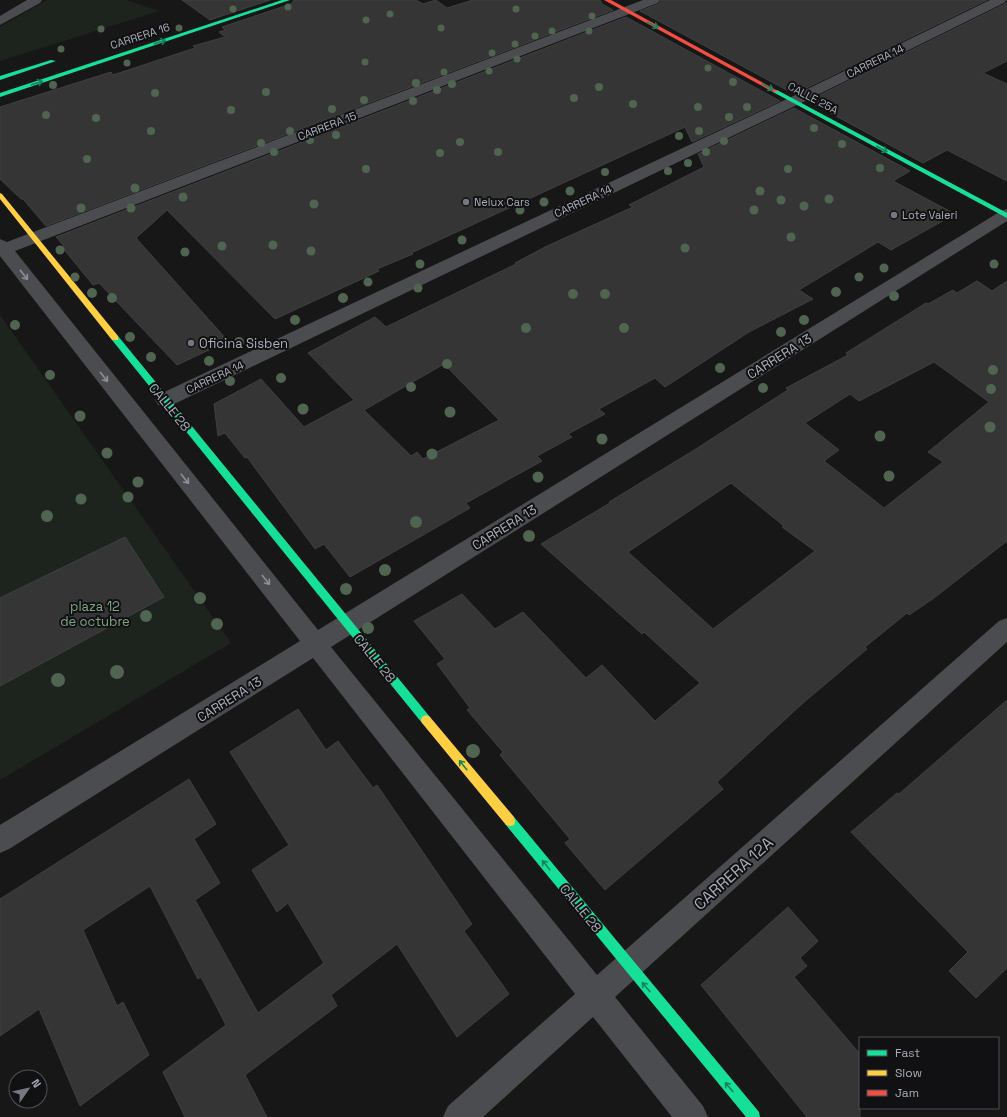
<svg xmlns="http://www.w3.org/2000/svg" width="1007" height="1117" font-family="'Space Grotesk',sans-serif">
  <rect width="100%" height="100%" fill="#171717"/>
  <path fill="#1d241e" d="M47,0H126L159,11L0,61V27Z
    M0,315L231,643L0,780Z"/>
  <path fill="#353536" stroke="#3f4043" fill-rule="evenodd" d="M182,0H270L210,20Z
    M294,0H416L423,4L436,0L447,8L473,0H600L602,4L613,10L46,226L23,199H21L0,179V107L111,72L113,75L195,48L193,46L225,37L219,32L225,30L222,27L291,4Z
    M661,0H987L794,94L640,11L659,4Z
    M1007,1V61L983,73L1007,84V181L947,150L923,163L808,101L1005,4Z
    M626,17L780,101L692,142L685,127L411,253L413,254L377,269L379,271L275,319L167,210L136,238L228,341L177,365L99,283L93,285L62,247L64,246L56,237Z
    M794,108L910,171L893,181L955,214L891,250L878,242L799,290L813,299L749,332L665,387L655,378L599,409L605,414L568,434L572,437L537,456L542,461L466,503L470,508L350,577L324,544L315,549L247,457L245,458L225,433L218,436L214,404L261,379L304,427L354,400L308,353L375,317L386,327L516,264L515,263L545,247L633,207L629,205L704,167L698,154ZM444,364L499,420L423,459L417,452L411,456L364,410Z
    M977,281L992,291L1007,281V541L934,598L909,615L907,613L865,647L867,649L803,703L717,782L723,789L605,890L565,843L570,839L500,755L503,752L467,710L470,708L437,664L445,659L414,621L462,594L495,629L523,612L586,678L602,665L655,721L700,683L644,632L642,634L541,544L610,503L609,502L691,452L788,390L786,388L848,355L846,353L926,303L928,304L953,290L957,293ZM934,362L989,402L928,452L943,462L884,508L824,461L839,450L805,423L850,394L859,401ZM731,483L784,526L782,527L815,551L713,629L628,552Z
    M125,537L164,597L0,686V598Z
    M1007,700V968L976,998L949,971L968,952L851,832L897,793L899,794Z
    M298,709L326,750L338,741L373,788L377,785L472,924L464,931L509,994L457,1037L397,944L331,995L337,1006L245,1075L267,1117H185L163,1072L226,1025L201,977L198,979L150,886L83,930L117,1006L123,1002L149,1055L80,1106L39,1009L0,1036V899L189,779L216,824L194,839L220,883L195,900L258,1013L324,963L288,903L277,912L252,870L289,845L230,752Z
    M788,907L818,941L800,958L807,966L794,977L860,1054V1117H807L701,985Z"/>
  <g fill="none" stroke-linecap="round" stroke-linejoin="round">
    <path fill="#4b4c50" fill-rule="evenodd" d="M27,0H42L40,3L0,25V16Z
      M643,0H660L658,3L15,251L318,630L1001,211L1007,209V221L331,647L597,975L999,621L1007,618V642L615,997L703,1106L708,1117H672L593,1017L483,1117H443L448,1106L575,994L313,658L9,849L0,853V825L300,641L0,256V239L7,242Z
      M990,0H1006L1004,3L799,104L172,405L165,407L158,405L155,400L158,395L789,98Z"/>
    <path fill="#16e098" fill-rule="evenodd" d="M282,0H290L0,97V93Z
      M51,60L56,61L0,80V76Z
      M773,90H777L1007,213V218L773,92Z
      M112,336H118L430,717L431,720L430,723L426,725L422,723L112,340Z
      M510,816L514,817L759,1112L760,1117H746L506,825L505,821L506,817Z"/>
    <path fill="#ffcf43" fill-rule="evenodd" d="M0,193L2,194L118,336V340H112L0,199Z
      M426,715L430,717L514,817L515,821L514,825L510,826L506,825L422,723L421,720L422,717Z"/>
    <path fill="#f24e42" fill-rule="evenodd" d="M604,0H611L778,91L773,92Z"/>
  </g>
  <g fill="#506451">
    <circle cx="288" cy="7" r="3.5"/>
    <circle cx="233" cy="9" r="3.5"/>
    <circle cx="516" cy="9" r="3.5"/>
    <circle cx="390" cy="14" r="3.5"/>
    <circle cx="592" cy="16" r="3.5"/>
    <circle cx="366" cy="20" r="3.5"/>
    <circle cx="179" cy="28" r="3.5"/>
    <circle cx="441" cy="28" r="3.5"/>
    <circle cx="101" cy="29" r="3.5"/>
    <circle cx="552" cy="31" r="3.5"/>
    <circle cx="589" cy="31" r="3.5"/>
    <circle cx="535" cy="36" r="3.5"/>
    <circle cx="515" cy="44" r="3.5"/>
    <circle cx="61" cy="49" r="3.5"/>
    <circle cx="492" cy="53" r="3.5"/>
    <circle cx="517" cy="59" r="3.5"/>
    <circle cx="365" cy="62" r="3.5"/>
    <circle cx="127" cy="63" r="3.5"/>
    <circle cx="708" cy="68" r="3.5"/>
    <circle cx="489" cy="71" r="3.5"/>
    <circle cx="444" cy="72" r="3.5"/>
    <circle cx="733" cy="82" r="4"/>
    <circle cx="416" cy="83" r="4"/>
    <circle cx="452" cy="84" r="4"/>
    <circle cx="53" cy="85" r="4"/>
    <circle cx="599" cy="87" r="4"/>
    <circle cx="437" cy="90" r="4"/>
    <circle cx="266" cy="92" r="4"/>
    <circle cx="155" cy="93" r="4"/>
    <circle cx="574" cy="98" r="4"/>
    <circle cx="364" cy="100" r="4"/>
    <circle cx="413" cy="101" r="4"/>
    <circle cx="633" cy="104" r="4"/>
    <circle cx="698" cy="107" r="4"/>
    <circle cx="747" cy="107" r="4"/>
    <circle cx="332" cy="109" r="4"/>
    <circle cx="231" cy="110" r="4"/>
    <circle cx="46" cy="115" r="4"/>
    <circle cx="729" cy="117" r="4"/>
    <circle cx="96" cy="118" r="4"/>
    <circle cx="814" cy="128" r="4"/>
    <circle cx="151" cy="131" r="4"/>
    <circle cx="290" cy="131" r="4"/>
    <circle cx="699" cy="131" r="4"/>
    <circle cx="336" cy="135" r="4"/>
    <circle cx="679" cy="136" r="4"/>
    <circle cx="310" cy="140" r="4"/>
    <circle cx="724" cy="141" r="4"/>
    <circle cx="460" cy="142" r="4"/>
    <circle cx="261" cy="143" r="4"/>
    <circle cx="842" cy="144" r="4"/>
    <circle cx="274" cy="152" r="4"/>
    <circle cx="498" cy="152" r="4"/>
    <circle cx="706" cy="152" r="4"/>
    <circle cx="440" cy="153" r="4"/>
    <circle cx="87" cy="159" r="4"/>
    <circle cx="688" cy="163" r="4"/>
    <circle cx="880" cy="168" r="4"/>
    <circle cx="366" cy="169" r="4"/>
    <circle cx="788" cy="169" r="4"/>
    <circle cx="668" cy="171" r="4"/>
    <circle cx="605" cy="172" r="4"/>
    <circle cx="135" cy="188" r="4.5"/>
    <circle cx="570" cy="191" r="4.5"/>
    <circle cx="760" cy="191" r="4.5"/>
    <circle cx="183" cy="197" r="4.5"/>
    <circle cx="829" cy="199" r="4.5"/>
    <circle cx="781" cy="200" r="4.5"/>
    <circle cx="544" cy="202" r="4.5"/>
    <circle cx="314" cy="204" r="4.5"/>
    <circle cx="804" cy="206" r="4.5"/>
    <circle cx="81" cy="208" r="4.5"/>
    <circle cx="131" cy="208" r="4.5"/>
    <circle cx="520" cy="210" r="4.5"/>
    <circle cx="754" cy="210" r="4.5"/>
    <circle cx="791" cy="237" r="4.5"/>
    <circle cx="462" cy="240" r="4.5"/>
    <circle cx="273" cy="245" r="4.5"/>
    <circle cx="222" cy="246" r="4.5"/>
    <circle cx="685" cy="248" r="4.5"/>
    <circle cx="60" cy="250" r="4.5"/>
    <circle cx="311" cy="251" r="4.5"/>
    <circle cx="185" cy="252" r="4.5"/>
    <circle cx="420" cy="264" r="4.5"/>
    <circle cx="994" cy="264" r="4.5"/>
    <circle cx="884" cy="268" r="4.5"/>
    <circle cx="75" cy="277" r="4.5"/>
    <circle cx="859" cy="277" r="4.5"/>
    <circle cx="368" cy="282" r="4.5"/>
    <circle cx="418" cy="288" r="4.5"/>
    <circle cx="836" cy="292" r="5"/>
    <circle cx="92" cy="293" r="5"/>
    <circle cx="573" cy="294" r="5"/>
    <circle cx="605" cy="294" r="5"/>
    <circle cx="894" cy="296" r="5"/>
    <circle cx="112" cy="298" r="5"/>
    <circle cx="343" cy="298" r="5"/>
    <circle cx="295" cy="320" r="5"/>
    <circle cx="804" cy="320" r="5"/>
    <circle cx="15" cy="325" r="5"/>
    <circle cx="526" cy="328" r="5"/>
    <circle cx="624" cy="328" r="5"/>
    <circle cx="781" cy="332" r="5"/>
    <circle cx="130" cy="337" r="5"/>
    <circle cx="239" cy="342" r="5"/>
    <circle cx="151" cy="357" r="5"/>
    <circle cx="209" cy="361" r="5"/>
    <circle cx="447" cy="364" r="5"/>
    <circle cx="720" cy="368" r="5"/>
    <circle cx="993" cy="370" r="5"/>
    <circle cx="50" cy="375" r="5"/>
    <circle cx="281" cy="378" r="5"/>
    <circle cx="230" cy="381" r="5"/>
    <circle cx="411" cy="387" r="5"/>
    <circle cx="763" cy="388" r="5"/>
    <circle cx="991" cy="389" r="5"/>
    <circle cx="303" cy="409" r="5.5"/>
    <circle cx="450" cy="412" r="5.5"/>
    <circle cx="80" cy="416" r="5.5"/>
    <circle cx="990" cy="427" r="5.5"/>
    <circle cx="880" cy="436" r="5.5"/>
    <circle cx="602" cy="439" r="5.5"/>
    <circle cx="107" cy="453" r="5.5"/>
    <circle cx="432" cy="454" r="5.5"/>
    <circle cx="889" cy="476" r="5.5"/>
    <circle cx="538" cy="477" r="5.5"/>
    <circle cx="138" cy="482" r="5.5"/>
    <circle cx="128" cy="497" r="5.5"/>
    <circle cx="81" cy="499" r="5.5"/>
    <circle cx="47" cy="516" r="6"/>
    <circle cx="416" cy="522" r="6"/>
    <circle cx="529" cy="536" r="6"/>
    <circle cx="385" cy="570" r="6"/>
    <circle cx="346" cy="589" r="6"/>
    <circle cx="200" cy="598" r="6"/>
    <circle cx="146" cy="616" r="6"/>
    <circle cx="217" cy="624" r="6"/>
    <circle cx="368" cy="628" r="6"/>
    <circle cx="117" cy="672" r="7"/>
    <circle cx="58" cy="680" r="7"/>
    <circle cx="473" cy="751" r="7"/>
  </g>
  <defs><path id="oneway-shaft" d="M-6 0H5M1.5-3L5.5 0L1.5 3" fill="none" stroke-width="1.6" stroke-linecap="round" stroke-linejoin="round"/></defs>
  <g stroke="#14835c">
    <use href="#oneway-shaft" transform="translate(653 25) rotate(28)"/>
    <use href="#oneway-shaft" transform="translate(160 42) rotate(-18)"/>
    <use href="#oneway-shaft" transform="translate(37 83) rotate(-18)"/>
    <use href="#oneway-shaft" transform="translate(768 87) rotate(28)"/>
    <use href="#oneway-shaft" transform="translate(882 149) rotate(28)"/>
    <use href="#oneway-shaft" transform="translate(463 765) rotate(-129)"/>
    <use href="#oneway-shaft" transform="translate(546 865) rotate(-129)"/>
    <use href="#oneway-shaft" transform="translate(646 987) rotate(-130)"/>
    <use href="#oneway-shaft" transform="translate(729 1087) rotate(-130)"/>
  </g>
  <g stroke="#8c9099">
    <use href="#oneway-shaft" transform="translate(24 275) rotate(52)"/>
    <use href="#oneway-shaft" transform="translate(104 377) rotate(52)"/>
    <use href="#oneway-shaft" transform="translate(185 479) rotate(51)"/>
    <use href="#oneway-shaft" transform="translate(266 580) rotate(51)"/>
  </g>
  <g fill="#757880" stroke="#111113" stroke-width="1.5">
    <circle cx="466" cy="202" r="4"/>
    <circle cx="894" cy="215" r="4"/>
    <circle cx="191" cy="343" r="4"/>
  </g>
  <g text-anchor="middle" stroke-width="4" stroke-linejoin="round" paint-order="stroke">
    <g font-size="11" fill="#a8adb8" stroke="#111113">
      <text transform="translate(140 36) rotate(-18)" y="4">CARRERA 16</text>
      <text transform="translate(875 61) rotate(-26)" y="4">CARRERA 14</text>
      <text transform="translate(813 98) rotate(28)" y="4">CALLE 25A</text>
      <text transform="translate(327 126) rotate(-21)" y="4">CARRERA 15</text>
      <text transform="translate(583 201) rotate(-25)" y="4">CARRERA 14</text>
      <text transform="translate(215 377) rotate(-25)" y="4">CARRERA 14</text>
    </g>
    <g font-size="11" fill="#a8adb8" stroke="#111113" text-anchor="start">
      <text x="474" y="206">Nelux Cars</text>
      <text x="902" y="219">Lote Valeri</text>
    </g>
    <g font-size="13" fill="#a8adb8" stroke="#111113" text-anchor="start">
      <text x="199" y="348">Oficina Sisben</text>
    </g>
    <g font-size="13" fill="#a8adb8" stroke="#111113">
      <text transform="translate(779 356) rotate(-32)" y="5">CARRERA 13</text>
      <text transform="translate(170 407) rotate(51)" y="5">CALLE 28</text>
      <text transform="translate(504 527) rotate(-32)" y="5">CARRERA 13</text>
      <text transform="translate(375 658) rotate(51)" y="5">CALLE 28</text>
      <text transform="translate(229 699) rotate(-32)" y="5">CARRERA 13</text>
      <text transform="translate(581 908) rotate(51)" y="5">CALLE 28</text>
    </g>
    <g font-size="13" fill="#7fa381" stroke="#111113">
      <text x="95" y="611">plaza 12<tspan x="95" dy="15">de octubre</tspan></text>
    </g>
    <g font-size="16" fill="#a8adb8" stroke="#111113">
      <text transform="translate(733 873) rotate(-42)" y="6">CARRERA 12A</text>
    </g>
  </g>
  <rect x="859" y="1037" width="140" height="72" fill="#111113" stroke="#4d4f55"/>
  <rect x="867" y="1050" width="20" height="6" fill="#16e098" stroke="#4d4f55"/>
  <text x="895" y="1057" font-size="12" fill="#a8adb8">Fast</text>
  <rect x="867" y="1070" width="20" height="6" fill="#ffcf43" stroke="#4d4f55"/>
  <text x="895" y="1077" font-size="12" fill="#a8adb8">Slow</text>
  <rect x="867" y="1090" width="20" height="6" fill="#f24e42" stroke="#4d4f55"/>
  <text x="895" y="1097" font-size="12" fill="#a8adb8">Jam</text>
  <g transform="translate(28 1089) rotate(56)"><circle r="19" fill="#111113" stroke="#4d4f55"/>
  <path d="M0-3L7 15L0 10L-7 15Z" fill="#757880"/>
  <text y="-6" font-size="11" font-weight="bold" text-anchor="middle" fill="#a8adb8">N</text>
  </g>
</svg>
